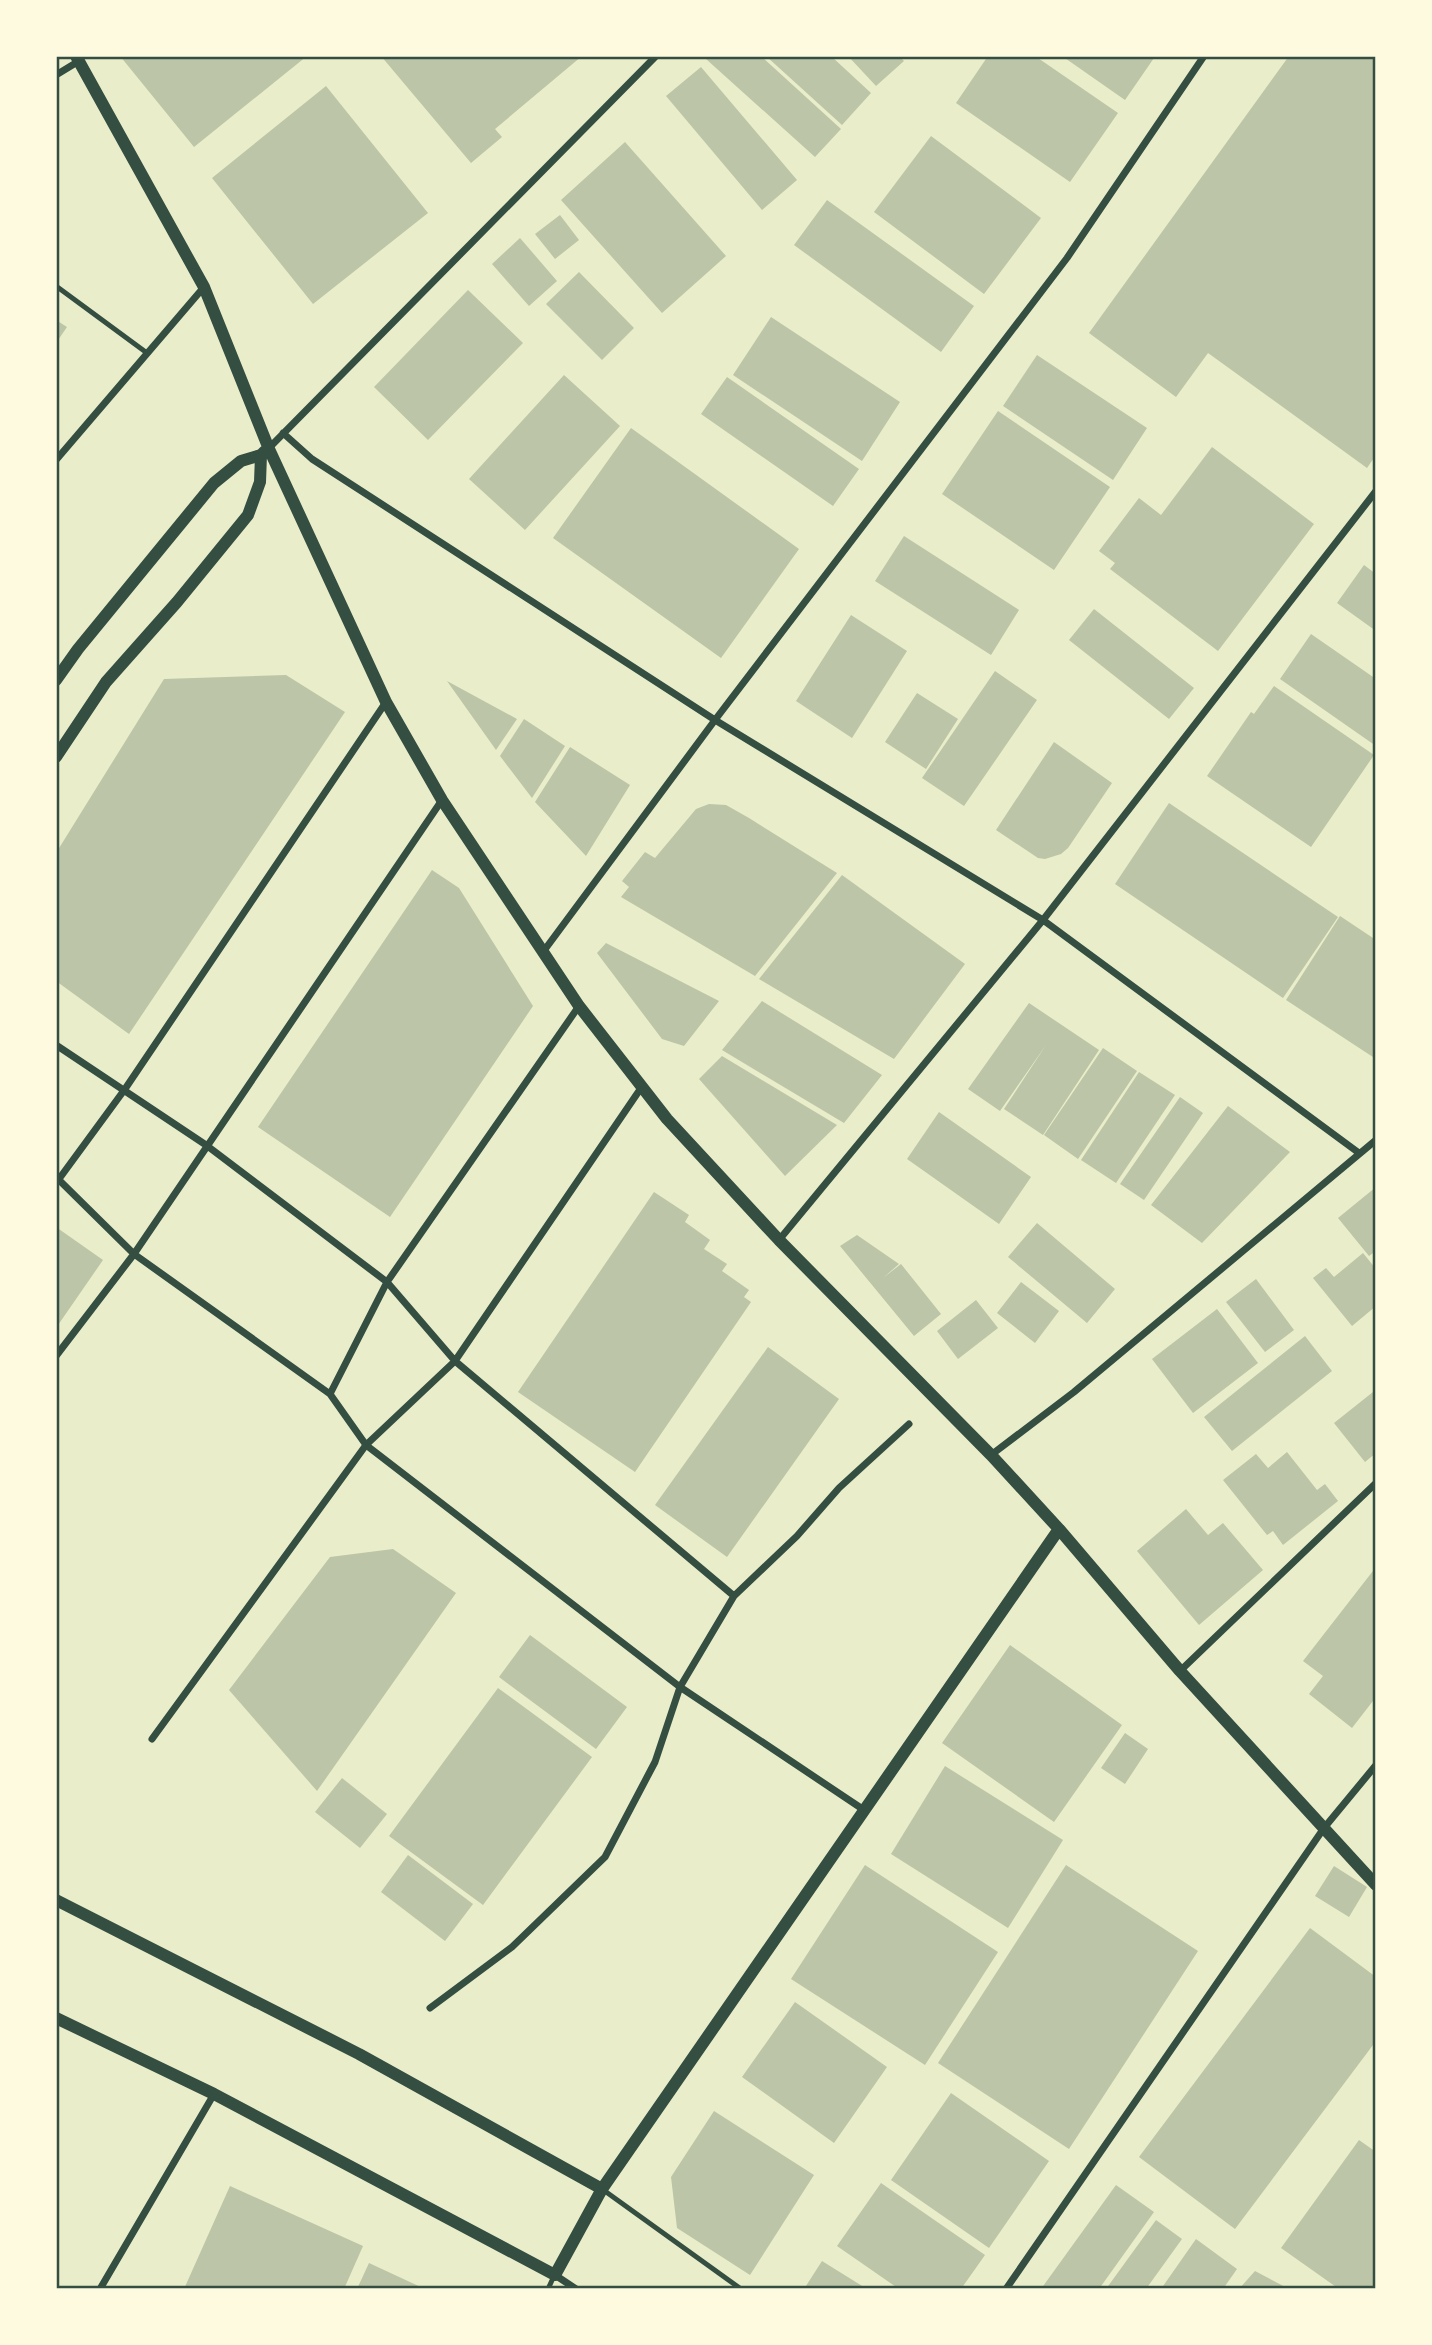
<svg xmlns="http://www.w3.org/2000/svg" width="1432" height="2345" font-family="'Open Sans',sans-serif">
  <rect width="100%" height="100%" fill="#e9edc9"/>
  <path fill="#bcc5a7" d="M120,56H307L194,147Z
    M381,56H582L495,129L502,137L471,163Z
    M708,56H761L841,129L815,157L706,59Z
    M766,56H831L871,93L842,125Z
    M848,56H899L904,61L876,86Z
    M988,56H1035L1118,113L1070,182L956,103Z
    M1062,56H1151L1154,58L1125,100Z
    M1289,56H1376V455L1367,468L1208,353L1176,397L1089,333Z
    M701,67L797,180L762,210L666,96Z
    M326,86L428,213L313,304L212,178Z
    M931,136L1041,218L984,294L874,212Z
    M625,142L726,256L662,313L561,200Z
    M827,200L974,306L941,352L794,245Z
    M560,215L579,240L555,259L535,234Z
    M520,238L557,281L529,306L492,264Z
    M579,272L634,328L602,360L546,304Z
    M468,290L523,343L428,440L374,387Z
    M771,317L900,402L862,461L733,375Z
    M56,320L67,327L56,343Z
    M1037,355L1147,428L1113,480L1003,406Z
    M564,375L620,426L525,530L469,479Z
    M727,377L859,469L833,506L701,414Z
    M998,411L1110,487L1054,570L942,494Z
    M631,428L799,549L721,658L553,538Z
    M1212,447L1314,524L1218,651L1110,569L1115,563L1099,551L1139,498L1161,515Z
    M904,536L1019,610L991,655L875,581Z
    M1364,565L1376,574V631L1337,603Z
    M1094,609L1194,688L1169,719L1069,640Z
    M851,615L907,651L852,738L796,701Z
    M1311,634L1376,679V746L1280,679Z
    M995,671L1037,700L964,806L922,778Z
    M286,675L345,712L129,1034L56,981V853L164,679Z
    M447,681L517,719L496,750Z
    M1274,686L1374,755L1311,847L1207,776L1251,712L1254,714Z
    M917,693L958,719L926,769L885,742Z
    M524,719L565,746L532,798L500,756Z
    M1054,742L1112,783L1068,848L1061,854L1045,859L1038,858L996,830Z
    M570,747L630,785L586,856L535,802Z
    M1169,803L1338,917L1283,998L1115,884Z
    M709,804L726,805L749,818L837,873L755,976L621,897L629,887L622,881L645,852L655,858L696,809Z
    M432,870L459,888L533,1006L390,1217L258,1127Z
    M842,875L965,964L894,1059L759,979Z
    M1340,916L1376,940V1059L1286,1000Z
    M606,943L719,1001L684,1046L662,1039L597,953Z
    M762,1001L882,1075L844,1123L722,1050Z
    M1029,1003L1099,1050L1043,1135L1004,1109L1046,1045L1000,1111L968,1089Z
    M1103,1048L1137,1071L1078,1159L1044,1135Z
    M722,1056L837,1125L785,1176L699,1079Z
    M1139,1072L1175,1095L1116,1183L1081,1160Z
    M1180,1097L1203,1113L1144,1200L1120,1184Z
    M1228,1106L1290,1152L1202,1243L1151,1205Z
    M939,1112L1031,1177L999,1224L907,1159Z
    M1376,1187V1251L1369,1256L1338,1218Z
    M654,1192L689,1215L685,1222L710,1240L704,1249L727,1264L722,1271L749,1290L744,1297L751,1302L635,1472L518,1392Z
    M1037,1223L1115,1289L1087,1323L1008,1257Z
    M56,1227L103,1260L56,1328Z
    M857,1235L899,1264L883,1278L901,1264L941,1314L914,1336L840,1246Z
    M1363,1253L1376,1269V1306L1352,1326L1313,1278L1326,1268L1334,1277Z
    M1256,1279L1294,1330L1265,1352L1226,1302Z
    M1021,1282L1059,1311L1035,1343L997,1313Z
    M976,1300L998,1328L958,1359L937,1331Z
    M1217,1309L1258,1363L1193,1413L1152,1359Z
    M1305,1336L1332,1371L1232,1451L1204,1417Z
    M768,1347L839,1399L727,1557L655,1505Z
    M1373,1392L1376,1396V1453L1365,1462L1334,1423Z
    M1287,1452L1317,1490L1325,1484L1338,1501L1283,1545L1273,1531L1267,1535L1223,1480L1256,1454L1268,1468Z
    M1186,1509L1208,1535L1223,1523L1263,1570L1199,1625L1137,1551Z
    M393,1549L456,1593L317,1791L229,1690L330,1557Z
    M1376,1567V1697L1352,1728L1309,1694L1323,1676L1303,1661Z
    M530,1635L627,1707L596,1749L499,1677Z
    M1010,1645L1122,1725L1054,1822L942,1743Z
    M498,1688L592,1757L483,1905L389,1836Z
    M1125,1733L1148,1749L1125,1784L1101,1768Z
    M945,1766L1063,1840L1008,1928L891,1854Z
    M342,1778L387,1814L360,1848L315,1812Z
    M408,1855L473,1904L445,1941L381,1892Z
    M865,1865L998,1952L925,2065L791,1979Z
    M1066,1865L1198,1951L1069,2149L938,2063Z
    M1334,1866L1367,1887L1349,1917L1315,1896Z
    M1310,1928L1376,1977V2041L1235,2229L1139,2157Z
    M795,2002L887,2067L834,2143L742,2077Z
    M951,2093L1049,2161L989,2248L891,2180Z
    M714,2111L814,2175L750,2275L677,2228L671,2177Z
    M1359,2140L1376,2152V2289H1339L1281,2248Z
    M881,2183L985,2255L961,2289H899L837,2246Z
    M1116,2185L1154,2212L1099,2289H1041Z
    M230,2186L363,2246L344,2289H184Z
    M1156,2220L1182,2239L1146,2289H1106Z
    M1196,2239L1237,2269L1223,2289H1161Z
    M822,2261L867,2289H804Z
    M369,2263L425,2289H357Z
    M1255,2271L1289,2289H1239Z"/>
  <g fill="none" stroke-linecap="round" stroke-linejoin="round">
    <path stroke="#344e41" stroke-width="5" d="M56,286L147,353
      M602,2189L741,2289
      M548,2289L554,2276"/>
    <path stroke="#344e41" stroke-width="7" d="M56,75L79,61
      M283,433L312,459L715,720L1043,920L1359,1153
      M269,448L656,56
      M56,460L204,287
      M543,952L715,720L1067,258L1204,56
      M56,1045L206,1145L387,1282L455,1361L734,1596
      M56,1177L134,1254L330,1394L366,1445L680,1687L864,1810
      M59,1179L125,1089L386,702
      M779,1240L1043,920L1376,491
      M56,1356L134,1254L442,800
      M330,1394L387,1282L579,1006
      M991,1455L1074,1392L1376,1140
      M1180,1671L1376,1483
      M152,1739L366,1445L455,1361L641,1088
      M430,2008L512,1947L605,1857L655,1762L680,1687L734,1596L797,1536L839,1488L909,1424
      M555,2275L576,2289
      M100,2289L214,2094
      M1006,2289L1324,1828L1376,1765"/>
    <path stroke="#344e41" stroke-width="12" d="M76,56L204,287L269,449L386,702L442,800L579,1006L667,1119L779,1240L991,1455L1059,1529L1180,1671L1376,1885
      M56,680L78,649L214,483L241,461L261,455L265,451
      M56,757L106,682L177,602L248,515L260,482L261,455
      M56,1900L359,2054L602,2189
      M56,2018L214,2094L555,2275L602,2189L1059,1529"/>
  </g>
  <rect width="1432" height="2345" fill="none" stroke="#fefae0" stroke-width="116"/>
  <rect x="58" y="58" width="1316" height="2229" fill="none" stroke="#344e41" stroke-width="2.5"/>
</svg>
